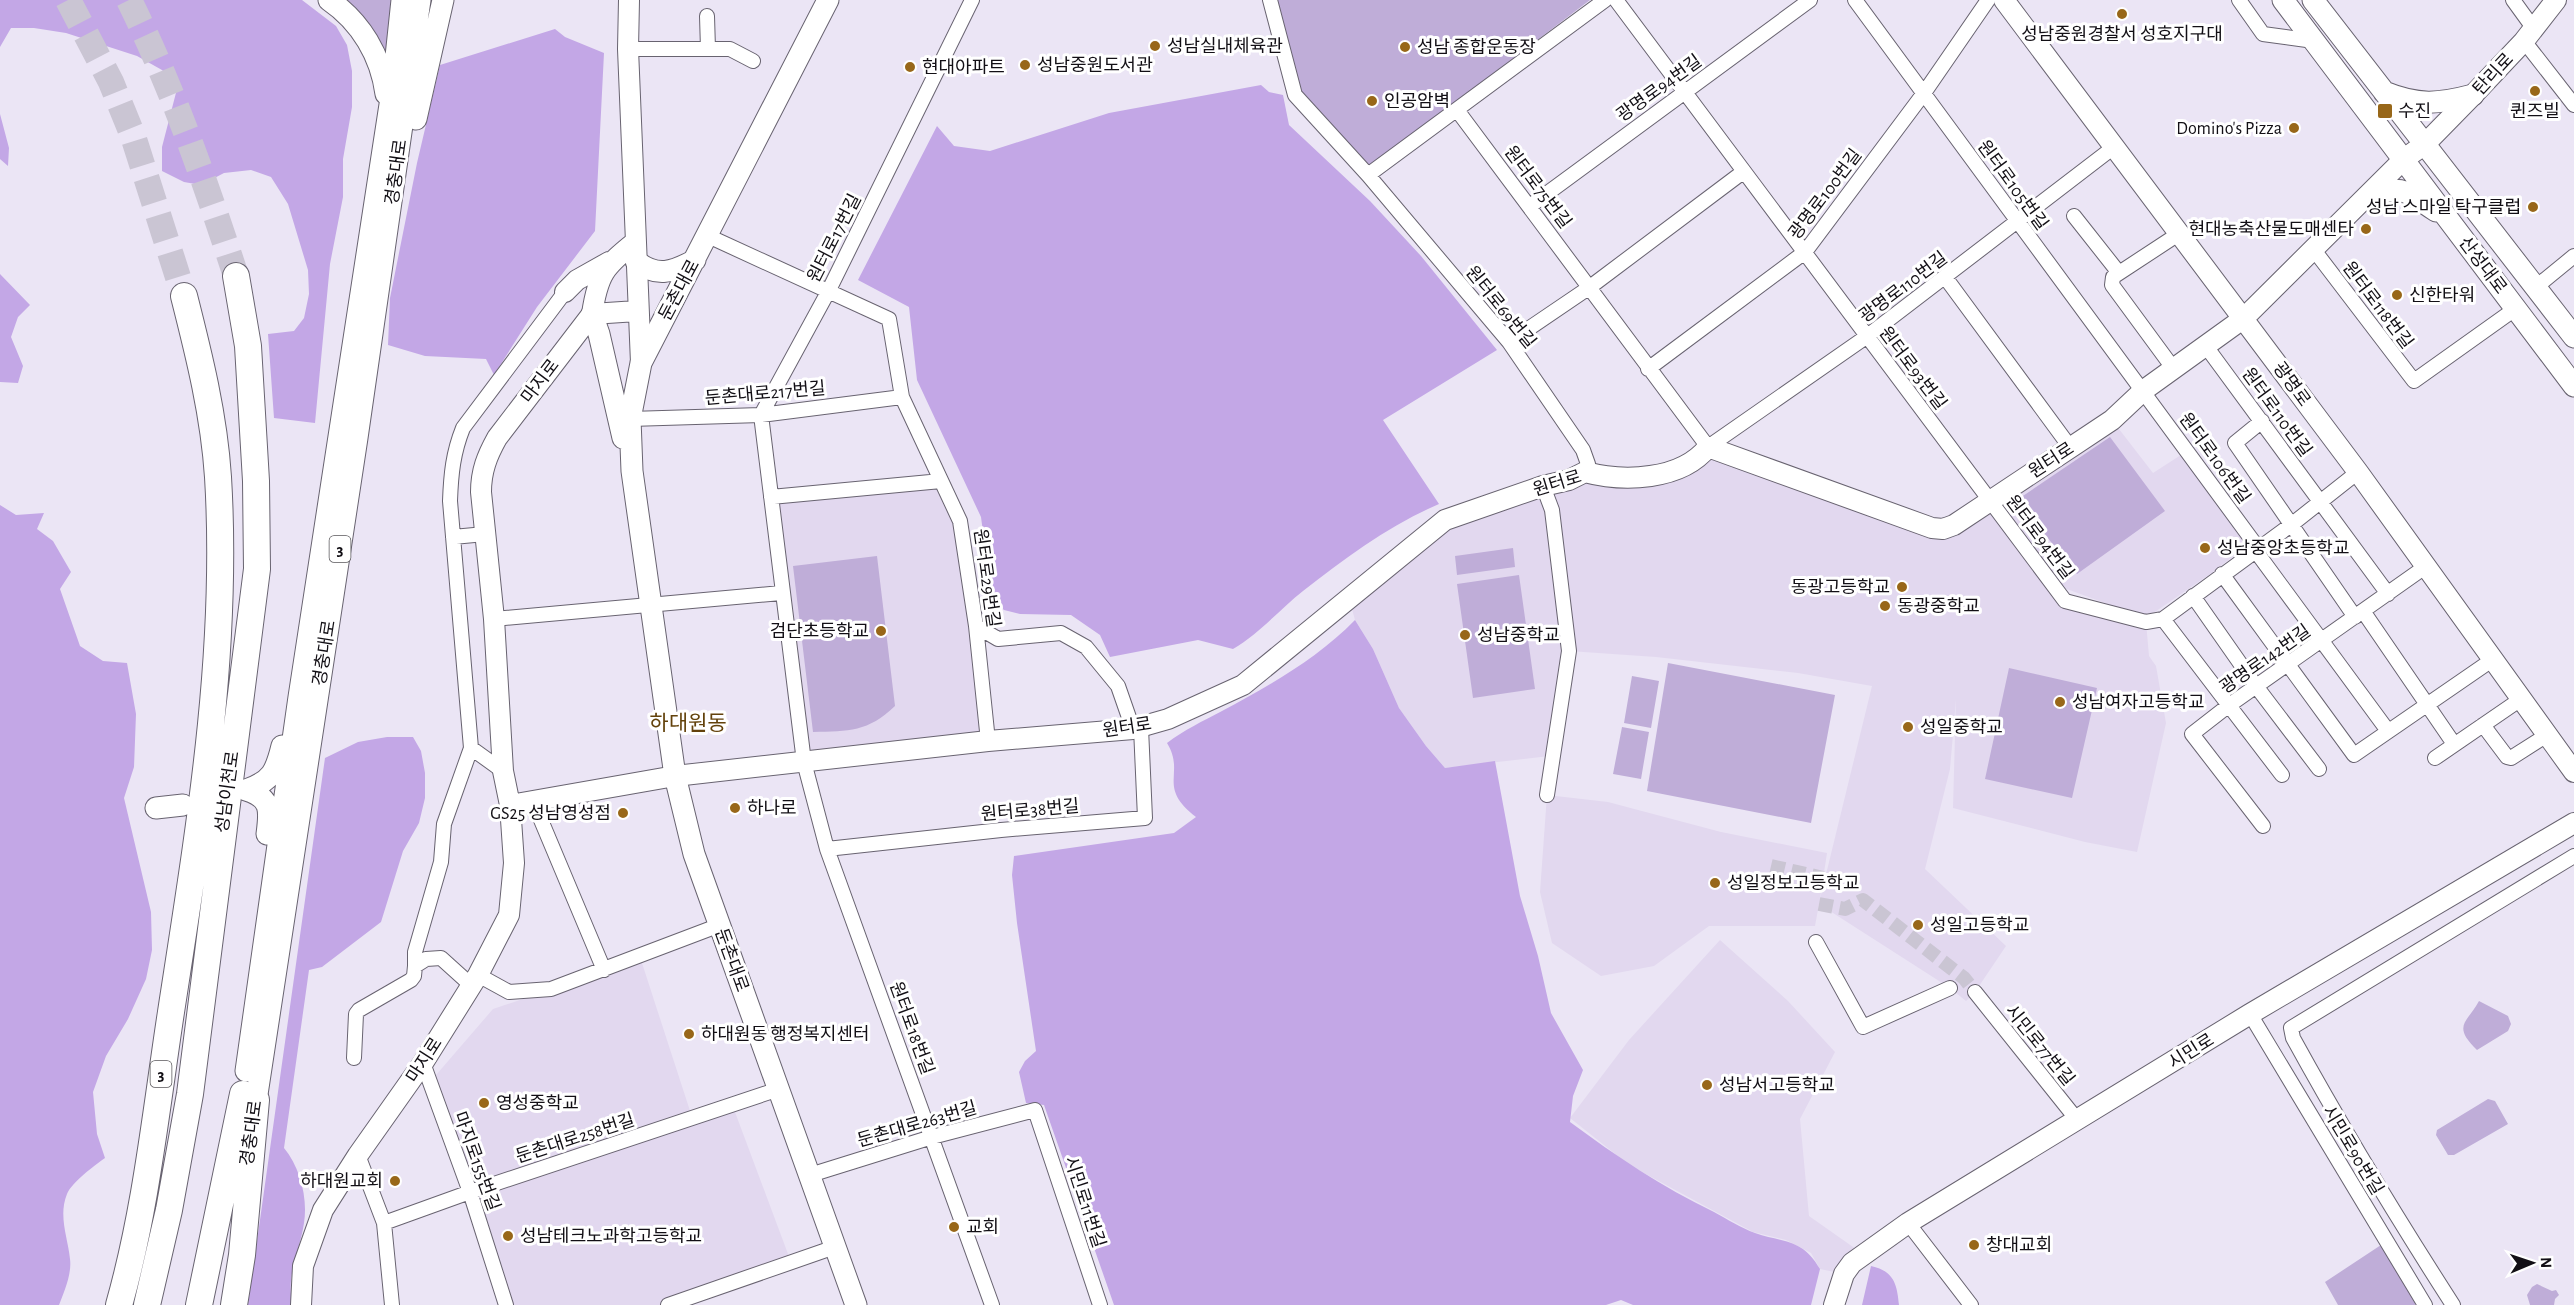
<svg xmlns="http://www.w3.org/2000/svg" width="2574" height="1305" font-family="'Alegreya Sans','Noto Sans KR',sans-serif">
  <rect width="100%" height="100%" fill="#ebe5f5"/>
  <path fill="#e2d8ef" d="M2112,420L2153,473L2184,453L2250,543L2213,572L2146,618L2064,588L1996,501Z
    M1714,450L1938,529L1990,500L2065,601L2146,622L2149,656L2156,666L2166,723L2137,852L2085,842L1953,808L1956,699L1950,769L1925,869L2006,946L1975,992L1966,1001L1950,988L1819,904L1815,926H1709L1654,966L1601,976L1552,943L1540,892L1547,795L1608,802L1721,832L1827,853L1820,899L1872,686L1798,673L1656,657L1569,651L1549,756L1445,768L1426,746L1399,708L1373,649L1355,620L1349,598L1445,520L1585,472L1655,475Z
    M941,481L960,521L988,741L804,762L771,497Z
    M1720,940L1788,1001L1835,1052L1800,1119L1809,1216L1863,1254L1844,1274L1820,1269L1811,1253L1786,1240L1753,1232L1629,1165L1570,1118L1629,1040Z
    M641,960L692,1117L732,1104L791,1262L664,1305H506L430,1082L493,1009Z"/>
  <path fill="#bfadd8" d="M341,0H394L388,73Z
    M1271,0H1590L1368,168L1295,95Z
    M2110,437L2165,511L2077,574L2017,500Z
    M1513,548L1515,567L1457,575L1455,556Z
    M877,556L895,706C868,732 849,731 813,732L793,566Z
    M1519,575L1535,689L1473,698L1457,584Z
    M1668,663L1835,695L1811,823L1647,791Z
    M2009,668L2097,688L2072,798L1985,779Z
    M1632,676L1659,681L1651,728L1624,723Z
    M1622,727L1649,732L1641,779L1613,774Z
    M2479,1001L2508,1016L2511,1024L2508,1031L2477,1050C2451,1025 2468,1022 2479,1001Z
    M2488,1099L2495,1101L2508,1124L2454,1155H2448L2436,1135L2437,1130Z
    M2381,1245L2416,1301L2415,1305H2338L2325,1282Z
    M2537,1284L2552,1291L2556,1290L2559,1295L2555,1299L2554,1305H2530L2527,1295L2532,1287Z"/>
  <path fill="#c3a7e6" d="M0,0H302L336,26L347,45L352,71V107L343,159V197L330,264L315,423L274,418L268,334L294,331L304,318L309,294L308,270L288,204L271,177L251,170L224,173L201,185L184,182L162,171V147L178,85L162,70L137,56L66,33L34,28H11L0,47Z
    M555,29L565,37L604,53L595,231L537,307L494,375L486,359L425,356L388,345L390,298L417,163L440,65Z
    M1261,85L1269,92L1283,95L1289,125L1370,201L1421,256L1497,350L1383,420L1439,504C1390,525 1345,558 1303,591C1279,610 1260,633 1233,649L1198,640L1110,657L1100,635L1071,615L1020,614L1004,610L992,599L981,517L917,380L909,307L858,280L937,126L954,146L990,151L1109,113Z
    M0,114L9,148L8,166L0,159Z
    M0,274L30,305L18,317L11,337L23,366L18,383L0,382Z
    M0,505L16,515L44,513L37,529L53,541L71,572L60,589L80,646L103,661L127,663L136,714L134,767L124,798L151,912L152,950L146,979L128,1019L106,1056L93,1092L97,1134L105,1158C94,1166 72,1182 67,1194C58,1216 68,1238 70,1259C72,1274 64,1292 59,1305H0Z
    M1355,620L1373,649L1399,708L1426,746L1445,768L1495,761L1520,896L1538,956L1551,1013L1583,1070L1573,1096L1570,1122C1616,1156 1662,1187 1714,1212C1727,1219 1741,1228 1755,1233C1784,1243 1802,1238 1820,1269L1811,1305H1633L1621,1300L1606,1305H1114L1044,1105L1026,1103L1019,1072L1025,1061L1036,1051L1017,923L1012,875L1014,856L1174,833L1196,817C1156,786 1186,774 1167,743C1184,730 1203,721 1222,711C1270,685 1317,659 1355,620Z
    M387,737H413L421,751L425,773V798L419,823L403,851L381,922L322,967L309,970L284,1148C300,1167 308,1198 304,1223C300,1251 285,1276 293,1305H248L325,758L358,742Z
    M1871,1266C1894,1271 1897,1284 1899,1305H1862Z"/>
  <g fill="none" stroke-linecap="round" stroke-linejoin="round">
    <path stroke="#cac5d3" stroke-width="14" stroke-dasharray="14 7" stroke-linecap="butt" d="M1771,866L1823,878
      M1819,904L1845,909L1863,900L1964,978L1975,992"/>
    <path stroke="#cac5d3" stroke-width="26" stroke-dasharray="26 13" stroke-linecap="butt" d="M68,0L111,82L133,136L184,296
      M129,0C173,89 205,181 236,276"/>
    <g stroke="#686370" stroke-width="16">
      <path id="street" d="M972,0L828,292L761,415L804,762L827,849L992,1305
        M1270,0L1295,95L1368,175L1509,342L1583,450L1588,464L1585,472
        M1616,0L2065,601L2146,622L2163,619L2291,525L2358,472
        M1855,0L2258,548
        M2239,0L2263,34L2314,41
        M2513,0L2534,29
        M707,16L708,49
        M2524,41L2574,105
        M628,49H730L753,61
        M1457,110L1708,447L1866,337L2114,147
        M1368,175L1605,0
        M1530,206L1810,0
        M2074,216L2119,273
        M708,236L889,319L902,397L960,521L976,626L988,741
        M2314,250L2414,381L2515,309
        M1945,277L2070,447
        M2536,287L2574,256
        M1509,342L1590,287L1743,172
        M2205,345L2388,594
        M2173,368L2112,285L2113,277L2180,233
        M1648,369L1805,252L1924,93L1988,0
        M630,419L761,415L902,397
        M2262,421L2235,443L2355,617
        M1543,486L1552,510L1569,651L1547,795
        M771,497L941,481
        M453,537L485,534
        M2255,550L2388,731
        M2222,574L2354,755L2492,660
        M2193,596L2256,686L2319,769
        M2363,611L2454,744
        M494,619L781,593
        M2163,619L2282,775
        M976,626L998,639L1061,633L1086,647L1118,686L1133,729
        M2483,725L2507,757L2511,758L2547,735
        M2435,758L2521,699
        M503,771L471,748L450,501C451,474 453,453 463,428L565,292
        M533,801L604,970
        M2263,826L2192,734L2228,706L2425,567
        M827,849L1001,830L1145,818L1141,728
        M1816,942L1863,1027L1950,988
        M415,966V952L441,862L444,824L471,748
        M478,975L509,992L551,989L720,925
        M1975,992L2078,1121
        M2250,1014L2425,1305
        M354,1058L356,1014L359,1010L411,980L414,976L415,966L426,959L441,958L472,986
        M423,1063L470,1192L506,1305
        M358,1155L384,1223L392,1305
        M810,1175L932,1137L1035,1110L1100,1305
        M384,1223L470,1192L779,1089
        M1908,1223L1971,1305
        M668,1305L835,1247
        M2453,1305C2397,1218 2343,1129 2293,1038L2291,1028L2574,856"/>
    </g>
    <g stroke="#686370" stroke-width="22">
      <path id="secondary" d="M629,0L628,49L641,363
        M2004,0L2358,472L2574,772
        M565,292L577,280L609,262
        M592,314C598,274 604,267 635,242
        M510,805L675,776L988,741L1133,729L1168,719L1243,685L1445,520L1543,486L1569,480L1585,472C1623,482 1681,481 1708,447L1932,528L1943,529L1954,525L2112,420L2144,390L2244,318L2404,159L2425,144L2473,95L2524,41L2556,0
        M301,1305L303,1266L323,1210L358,1155L423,1063L478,975L509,915L514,863L510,805L503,771L494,619L481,492C481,471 487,456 497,438L592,314L637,311
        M1834,1305L1844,1274L1852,1263L1908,1223L2250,1014L2574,823"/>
    </g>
    <g stroke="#686370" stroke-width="23">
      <path id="primary" d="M329,0C361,22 381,56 386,94
        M828,0L641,363L630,419L632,471L675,776L694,854L856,1305
        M2283,0L2574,386
        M2313,0L2574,337
        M2384,92C2418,106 2439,104 2473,95
        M416,119L443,0
        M2367,197C2403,183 2407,192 2436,211
        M636,261C657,278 673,272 695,260
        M592,314L599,334L623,438
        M246,790C272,798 270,811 267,834
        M246,790C272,781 276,771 282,746
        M156,808L183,805
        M246,1071L299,697L393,85L402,0
        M254,1114L357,438L420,0"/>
    </g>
    <g stroke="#686370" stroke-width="28">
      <path id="highway" d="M119,1305C146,1210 156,1110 171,1012C198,836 229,656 218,477C214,415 199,355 184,296
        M147,1305L169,1210L190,1094L257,569L256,481L248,346L236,276
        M199,1305L243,1094
        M234,1305L242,1255L256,1100"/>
    </g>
    <use href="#street" stroke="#fff" stroke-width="14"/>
    <use href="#secondary" stroke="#fff" stroke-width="20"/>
    <use href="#primary" stroke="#fff" stroke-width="21"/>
    <use href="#highway" stroke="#fff" stroke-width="26"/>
  </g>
  <g fill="#986719" stroke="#fff" stroke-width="2">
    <circle cx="2122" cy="14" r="6"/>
    <circle cx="1155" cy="46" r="6"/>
    <circle cx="1405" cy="47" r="6"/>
    <circle cx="1025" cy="65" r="6"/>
    <circle cx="910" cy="67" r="6"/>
    <circle cx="2535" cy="91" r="6"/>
    <circle cx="1372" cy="101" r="6"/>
    <rect x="2377" y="103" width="16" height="16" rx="3"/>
    <circle cx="2294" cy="128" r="6"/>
    <circle cx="2533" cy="207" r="6"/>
    <circle cx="2366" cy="229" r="6"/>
    <circle cx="2397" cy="295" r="6"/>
    <circle cx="2205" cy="548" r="6"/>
    <circle cx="1902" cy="587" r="6"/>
    <circle cx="1885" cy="606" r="6"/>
    <circle cx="881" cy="631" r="6"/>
    <circle cx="1465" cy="635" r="6"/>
    <circle cx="2060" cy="702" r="6"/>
    <circle cx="1908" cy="727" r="6"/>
    <circle cx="735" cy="808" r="6"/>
    <circle cx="623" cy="813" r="6"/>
    <circle cx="1715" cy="883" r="6"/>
    <circle cx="1918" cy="925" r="6"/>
    <circle cx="689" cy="1034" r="6"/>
    <circle cx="1707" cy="1085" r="6"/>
    <circle cx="484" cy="1103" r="6"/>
    <circle cx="395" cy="1181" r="6"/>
    <circle cx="954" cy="1227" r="6"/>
    <circle cx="508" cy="1236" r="6"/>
    <circle cx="1974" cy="1245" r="6"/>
  </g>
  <g text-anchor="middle" stroke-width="6" stroke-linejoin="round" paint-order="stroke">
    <g fill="#fff" stroke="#59575b" stroke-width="1.5">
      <rect x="329.5" y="536" width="21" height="26" rx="4.5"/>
      <rect x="150.5" y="1061" width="21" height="26" rx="4.5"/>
    </g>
    <g font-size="16" font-weight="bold" fill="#120f15">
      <text x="340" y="555">3</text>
      <text x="161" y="1080">3</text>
    </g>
    <g font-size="18" fill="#120f15" stroke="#fff" text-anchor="start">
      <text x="2122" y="40" text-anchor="middle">성남중원경찰서 성호지구대</text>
      <text x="1167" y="52">성남실내체육관</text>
      <text x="1417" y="53">성남 종합운동장</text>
      <text x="1037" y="71">성남중원도서관</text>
      <text x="922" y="73">현대아파트</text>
      <text x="1384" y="107">인공암벽</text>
      <text x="2398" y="117">수진</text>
      <text x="2535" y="117" text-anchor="middle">퀸즈빌</text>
      <text x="2282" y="134" text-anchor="end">Domino's Pizza</text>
      <text x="2521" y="213" text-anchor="end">성남 스마일 탁구클럽</text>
      <text x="2354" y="235" text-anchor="end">현대농축산물도매센타</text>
      <text x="2409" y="301">신한타워</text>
      <text x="2217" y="554">성남중앙초등학교</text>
      <text x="1890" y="593" text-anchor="end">동광고등학교</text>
      <text x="1897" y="612">동광중학교</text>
      <text x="869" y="637" text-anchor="end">검단초등학교</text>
      <text x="1477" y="641">성남중학교</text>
      <text x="2072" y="708">성남여자고등학교</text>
      <text x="1920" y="733">성일중학교</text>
      <text x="747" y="814">하나로</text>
      <text x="611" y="819" text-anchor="end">GS25 성남영성점</text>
      <text x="1727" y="889">성일정보고등학교</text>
      <text x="1930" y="931">성일고등학교</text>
      <text x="701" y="1040">하대원동 행정복지센터</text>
      <text x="1719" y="1091">성남서고등학교</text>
      <text x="496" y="1109">영성중학교</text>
      <text x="383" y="1187" text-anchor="end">하대원교회</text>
      <text x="966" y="1233">교회</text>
      <text x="520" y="1242">성남테크노과학고등학교</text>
      <text x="1986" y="1251">창대교회</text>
    </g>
    <g font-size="18" fill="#120f15" stroke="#fff">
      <text transform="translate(2493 74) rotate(-47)" y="6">탄리로</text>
      <text transform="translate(1659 88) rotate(-36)" y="6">광명로94번길</text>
      <text transform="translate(396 172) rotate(-82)" y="6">경충대로</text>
      <text transform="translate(2013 185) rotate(54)" y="6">원터로105번길</text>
      <text transform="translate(1538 187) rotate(53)" y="6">원터로75번길</text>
      <text transform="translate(1825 194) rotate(-53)" y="6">광명로100번길</text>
      <text transform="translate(834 238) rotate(-63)" y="6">원터로17번길</text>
      <text transform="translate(2483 265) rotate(53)" y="6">산성대로</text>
      <text transform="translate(1903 287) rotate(-37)" y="6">광명로110번길</text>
      <text transform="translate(679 290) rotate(-62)" y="6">둔촌대로</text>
      <text transform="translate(2378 305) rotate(53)" y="6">원터로118번길</text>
      <text transform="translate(1501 307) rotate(51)" y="6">원터로69번길</text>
      <text transform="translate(1913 368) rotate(53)" y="6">원터로93번길</text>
      <text transform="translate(540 381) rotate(-53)" y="6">마지로</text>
      <text transform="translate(2292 384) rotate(54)" y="6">광명로</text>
      <text transform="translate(765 393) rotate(-5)" y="6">둔촌대로217번길</text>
      <text transform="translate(2277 412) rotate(54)" y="6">원터로110번길</text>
      <text transform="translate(2215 458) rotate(54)" y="6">원터로106번길</text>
      <text transform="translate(2051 460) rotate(-33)" y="6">원터로</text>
      <text transform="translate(1557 483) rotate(-17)" y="6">원터로</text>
      <text transform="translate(2040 537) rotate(53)" y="6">원터로94번길</text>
      <text transform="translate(987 578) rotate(82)" y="6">원터로29번길</text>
      <text transform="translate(324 653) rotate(-81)" y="6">경충대로</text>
      <text transform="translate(2265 659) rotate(-35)" y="6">광명로142번길</text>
      <text transform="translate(1127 727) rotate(-9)" y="6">원터로</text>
      <text transform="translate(227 792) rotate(-82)" y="6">성남이천로</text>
      <text transform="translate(1030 810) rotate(-5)" y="6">원터로38번길</text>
      <text transform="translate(732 960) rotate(70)" y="6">둔촌대로</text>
      <text transform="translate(912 1028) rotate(70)" y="6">원터로18번길</text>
      <text transform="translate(2040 1045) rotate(51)" y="6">시민로77번길</text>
      <text transform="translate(2191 1051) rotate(-32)" y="6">시민로</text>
      <text transform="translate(424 1060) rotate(-57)" y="6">마지로</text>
      <text transform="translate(917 1124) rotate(-16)" y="6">둔촌대로263번길</text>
      <text transform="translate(251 1133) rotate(-82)" y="6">경충대로</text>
      <text transform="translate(575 1138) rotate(-18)" y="6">둔촌대로258번길</text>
      <text transform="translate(2353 1150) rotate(59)" y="6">시민로90번길</text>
      <text transform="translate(477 1161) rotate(70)" y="6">마지로155번길</text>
      <text transform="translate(1085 1202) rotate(72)" y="6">시민로11번길</text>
    </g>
    <g font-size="21" fill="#63420c" stroke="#fff">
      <text x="688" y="730">하대원동</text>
    </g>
  </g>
  <g transform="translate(2532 1263) rotate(88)" stroke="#ffffff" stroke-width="4.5" paint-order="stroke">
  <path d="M0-4.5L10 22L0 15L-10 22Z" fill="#120f15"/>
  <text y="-9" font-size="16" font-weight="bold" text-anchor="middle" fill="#120f15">N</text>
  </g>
</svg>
